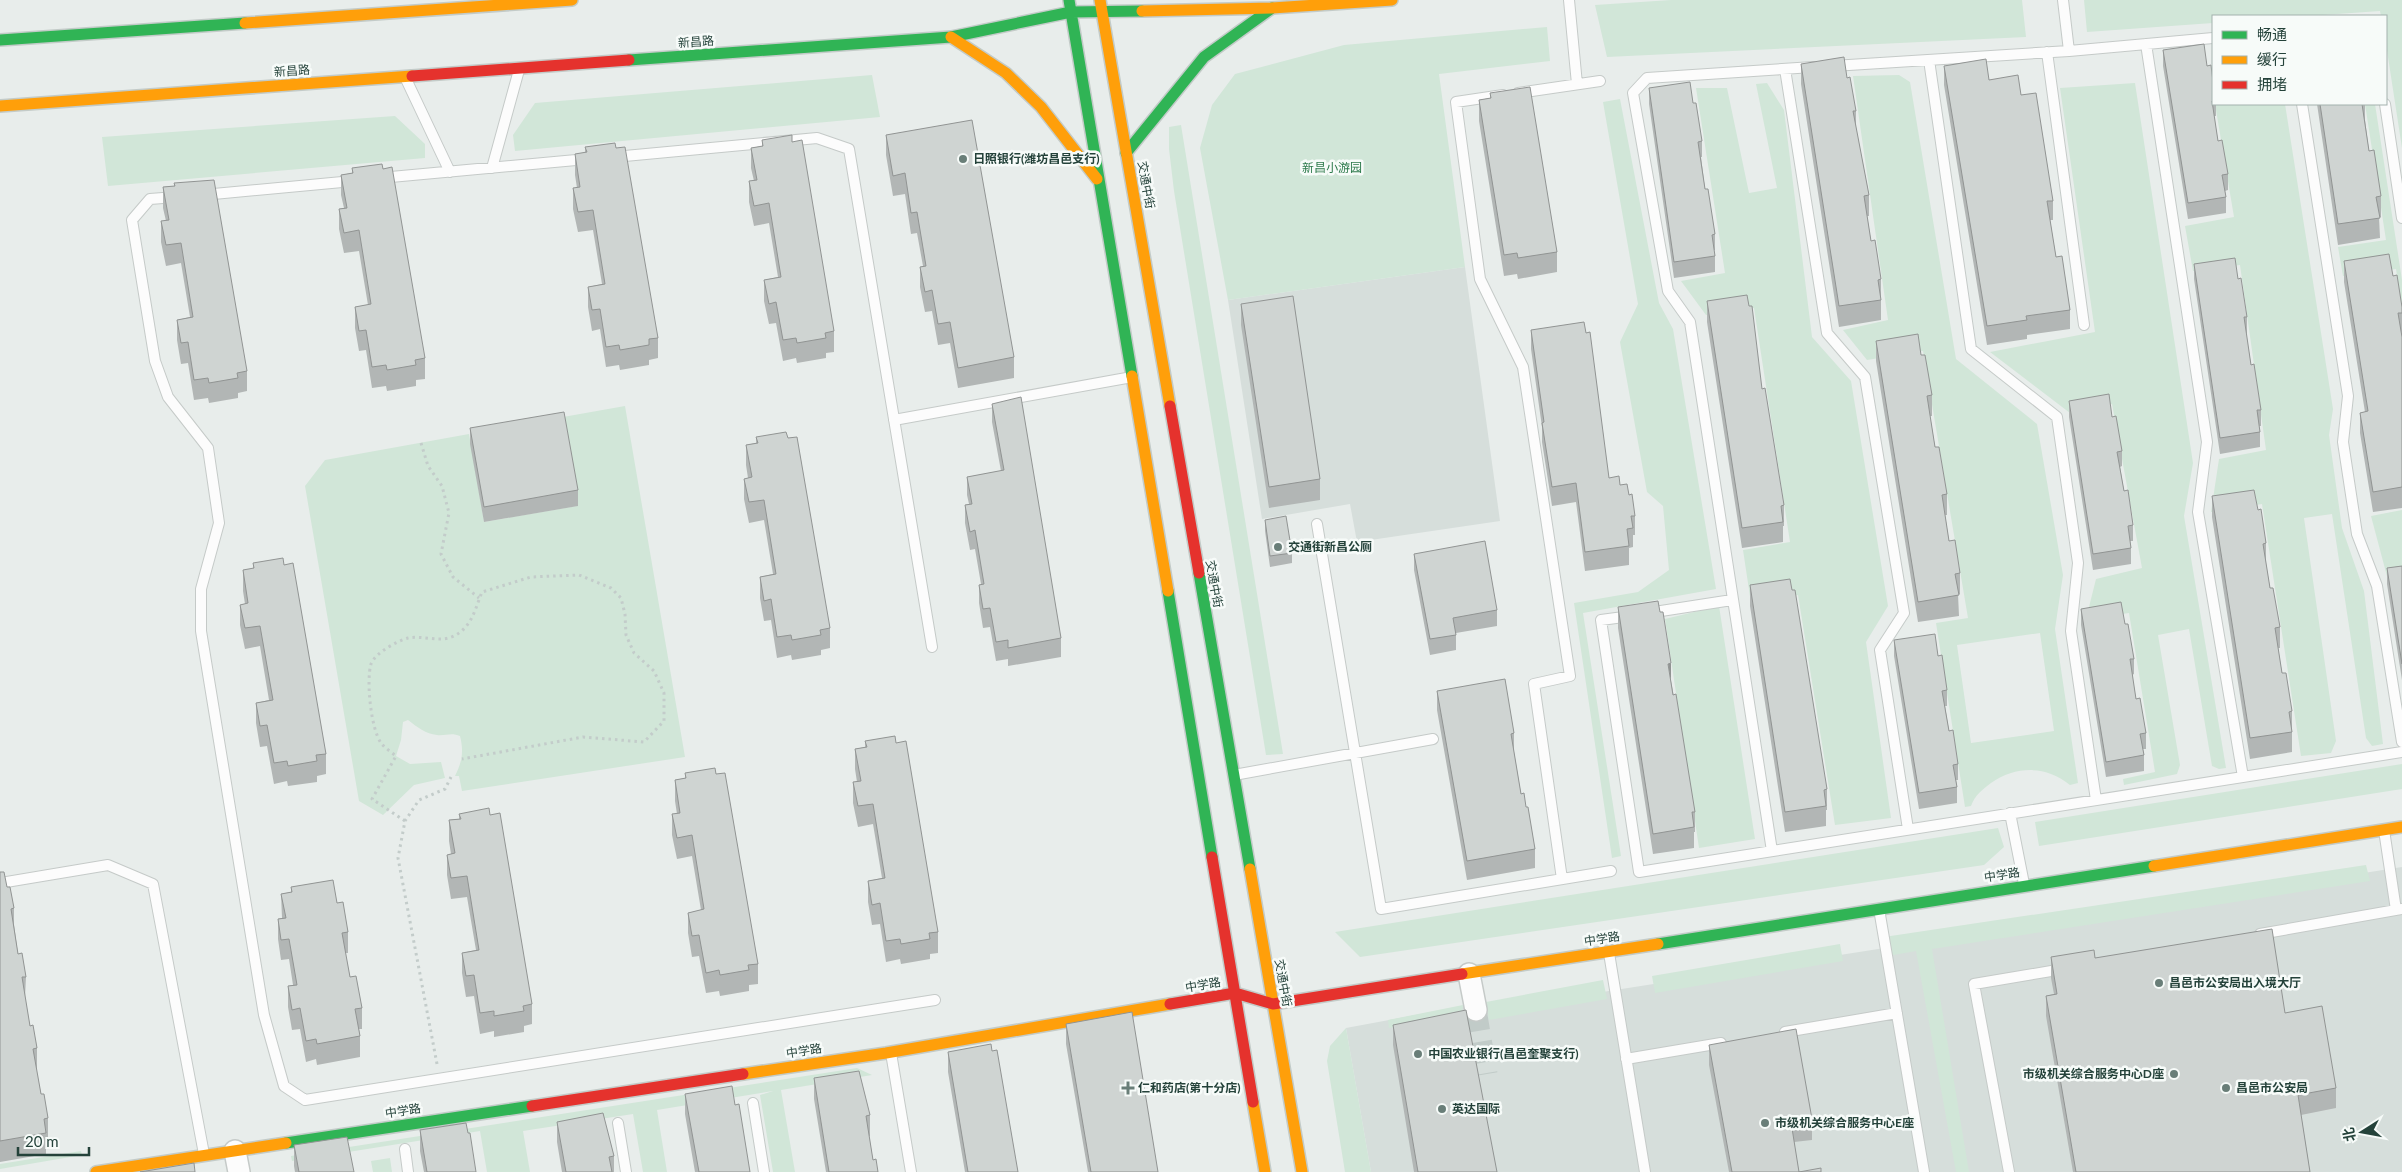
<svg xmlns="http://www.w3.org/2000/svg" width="2402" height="1172" font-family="Lato,'Noto Sans SC',sans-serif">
  <rect width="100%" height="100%" fill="#e8edeb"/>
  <path fill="#d6dedb" d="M1465,267L1500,521L1357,542L1350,504L1262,519L1228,300Z
    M2402,867V1172H1371L1346,1028L1486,1002L1488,1010Z"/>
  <path fill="#d1e6d8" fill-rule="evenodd" d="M1671,0H2022L2026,37L1607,57L1595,5Z
    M2084,0H2402V148L2386,44V16H2381L2380,11L2309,16H2213V23L2087,32Z
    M1547,27L1550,61L1439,74L1465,267L1228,300L1200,148L1212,105L1235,74L1344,45Z
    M872,75L880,117L515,151L513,135L535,103Z
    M1899,75L1910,82L1956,359L2037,424L2063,575L2055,629L2078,783L2070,785C2046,765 2016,766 1991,783C1982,790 1975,795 1971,806L1965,807L1936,623L1968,618L1923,351L1867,360L1843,330L1888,320L1853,76ZM2040,633L2054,731L1971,743L1957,645Z
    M1767,83L1784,110L1812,337L1851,381L1888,606L1866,642L1891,818L1835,825L1798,595L1751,603L1743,550L1790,542L1754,308L1706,315L1681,281L1725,273L1696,88H1727L1749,193L1777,188L1756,84Z
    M2135,83L2193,463L2184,516L2226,768L2219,769L2212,766L2189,629L2158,635L2180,765L2177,774L2124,785L2123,779L2155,772L2129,613L2086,619L2096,579L2142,568L2112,404L2070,413L1990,352L2095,332L2060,88Z
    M1620,99L1659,303L1673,329L1716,589L1583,613L1621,856L1612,858L1574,603L1638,592L1669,570L1663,506L1647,492L1620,342L1638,304L1603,102Z
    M2215,104H2285L2333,409L2329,435L2342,528L2364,591L2383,744L2372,746L2366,738L2332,514L2304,518L2336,741L2331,753L2301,756L2262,504L2211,512L2219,459L2266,450L2240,265L2193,271L2185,226L2234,217Z
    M2365,104H2375L2402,280V310L2396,269L2343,276L2338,247L2386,240Z
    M395,116L425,144V158L108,186L102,137Z
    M1181,125L1283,754L1266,755L1174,191L1169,149V127Z
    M625,406L685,757L462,791L459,776H455C462,762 464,752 460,736C451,732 446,736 437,735C426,734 417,727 408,720L403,722L401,740L396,756L410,764L441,762L445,778L414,785L383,815L359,801L305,486L325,460L469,434L484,522L577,506L563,417Z
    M2402,510V577L2388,580L2371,516Z
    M1719,606L1755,839L1699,848L1665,619Z
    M2402,764V789L2039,846L2035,822Z
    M1998,828L2004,847L1984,865L1360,957L1335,932Z
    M2366,865L2370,881L1932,949L1969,1172H1956L1916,951L1888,956L1884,937Z
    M1840,944L1843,961L1655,993L1652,976Z
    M1603,980L1607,999L1489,1020L1486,1002Z
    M1463,1005L1462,1013L1389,1028L1388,1020Z
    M1346,1028L1371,1172H1345L1327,1061L1330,1046Z
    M857,1068L872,1075L781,1090L795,1172H773L760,1095L773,1091L657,1110L667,1172H643L633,1114L523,1131L530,1172H487L480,1131L292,1161L291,1156Z
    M81,1151L82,1155L0,1169V1164Z
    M390,1158L392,1172H373L371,1161Z"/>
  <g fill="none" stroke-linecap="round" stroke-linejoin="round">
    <path stroke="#c1cbc8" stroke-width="21" stroke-dasharray="21 11" stroke-linecap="butt" d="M1476,1010L1487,1074"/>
    <g stroke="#c5cac8" stroke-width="12">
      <path id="lane" d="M1569,0L1577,84
        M2063,0L2069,51
        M2146,44L2207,442L2198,512L2243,777
        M2047,52L2084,325
        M1929,60L1971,349L2057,417L2078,563L2071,631L2096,800
        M1833,66L2069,51L2213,38
        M1785,69L1827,333L1865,377L1904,613L1880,650L1908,829
        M405,77L450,172
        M1518,93L1600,81
        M1503,95L1456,102L1480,279L1523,367L1570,676L1534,684L1562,879
        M2302,104L2348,396L2343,442L2357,534L2377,586L2402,742
        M2385,104L2402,218
        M614,157L817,138L849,149L932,647
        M492,168L519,70
        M380,178L587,159
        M203,195L353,181
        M176,197L150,199L132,220L155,361L168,397L208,448L219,523L201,589V631L264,1015L284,1086L305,1100L935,1000
        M894,420L1132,377
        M1317,524L1381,909L1611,871
        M1648,613L1732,600
        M1631,616L1601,620L1639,872L2402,752
        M1234,775L1433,739
        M2010,813L2024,884
        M2384,830L2396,910
        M1772,851L1690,322L1668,291L1633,93L1647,78L1813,67
        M0,883L108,865L153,884L204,1154
        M1879,909L1924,1172
        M2260,934L2402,909
        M1609,953L1645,1172
        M1785,1032L1897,1013
        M891,1053L911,1172
        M1626,1059L1721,1043
        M753,1103L764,1172
        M618,1123L626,1172
        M405,1149L408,1172
        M2009,1172L1974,984L2063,969"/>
    </g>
    <g stroke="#c5cac8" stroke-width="24">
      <path id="street" d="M1469,974L1476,1010
        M235,1151L239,1172"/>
    </g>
    <g stroke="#c3cbc8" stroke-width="14">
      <path id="fast" d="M1069,0L1132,376
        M0,40L245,23
        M629,60L951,37L1071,12L1142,11
        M1126,153L1204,57L1272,8
        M1199,573L1250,869
        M1168,591L1212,857
        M1658,944L2154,866
        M286,1143L532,1106"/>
    </g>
    <g stroke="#c3cbc8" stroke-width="14">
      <path id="slow" d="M1100,0L1170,406
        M1142,11L1272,8L1392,0
        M245,23L572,0
        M951,37L1006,73L1041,107L1097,179
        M0,106L412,76
        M1132,376L1168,591
        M2154,866L2402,827
        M1250,869L1302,1172
        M1462,974L1658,944
        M743,1074L886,1053L1170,1004
        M1253,1102L1265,1172
        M96,1172L286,1143"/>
    </g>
    <g stroke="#c3cbc8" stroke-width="14">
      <path id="jam" d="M412,76L629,60
        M1170,406L1199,573
        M1212,857L1253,1102
        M1170,1004L1235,993L1273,1004L1462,974
        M532,1106L743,1074"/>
    </g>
    <path stroke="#c3ccca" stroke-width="3" stroke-dasharray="2.5 4" stroke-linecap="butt" d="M421,443L428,466L442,486L449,513L441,554L453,577L479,598
      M405,821L372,799L396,756C391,752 385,748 381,743C371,729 366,681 371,664C375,653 397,641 408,638C422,635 440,643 454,636C472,627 475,609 482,592L531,577L579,575L611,588L621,598L625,614L626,635L634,653L654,671L664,693V721L644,742L583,737L462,759
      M437,1064L398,858L405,821L419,800L445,789L451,777"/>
    <use href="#lane" stroke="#fcfcfc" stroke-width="10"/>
    <use href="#street" stroke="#fcfcfc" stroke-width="21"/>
    <use href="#fast" stroke="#30b455" stroke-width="11"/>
    <use href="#slow" stroke="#ff9f0a" stroke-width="11"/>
    <use href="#jam" stroke="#e5322d" stroke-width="11"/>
  </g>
  <path fill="#b2b6b5" d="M2163,50L2207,66L2213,82V104H2216V116H2214L2218,141L2228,174V190L2225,191L2226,197V213L2188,219L2163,66Z
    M1801,64L1847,78L1856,111V128L1869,195V216H1867L1871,241L1881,279V320L1839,327L1801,84Z
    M1944,66L1989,80L2021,95L2053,201V220H2050L2056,257L2070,310V329L2027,335V339L1987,345L1944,85Z
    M1649,88L1693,103L1702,141V157H1701L1705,189L1715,234V250H1714L1715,256V272L1674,278L1649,104Z
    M1490,93L1557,252V272L1518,279L1517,274L1504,276L1479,121V100L1490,98Z
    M2317,104H2365V120L2369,151L2381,196V217H2379L2380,238L2338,245Z
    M886,135L1014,357V378L958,388L950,343L938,345L932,311L925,312L920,287V267L923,266L917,233L911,234L905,194L893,196L886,155Z
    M762,140L792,142L834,331V352L826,353V358L797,363L796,358L783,361L776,323L769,324L764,301V280L778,277L769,223L754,226L749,202V181H754L751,168V148L762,146Z
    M585,147L658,338V358L649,360V365L620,370L619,365L606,367L600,329L592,331L588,307V287L602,284L593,230L578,232L573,209V188H577L575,175V154L585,153Z
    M352,168L425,358V379L416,380V386L387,391L386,386L372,388L366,350L359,351L355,328V307L368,305L359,251L344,253L339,229V209L344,208L341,195V175L352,173Z
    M174,183L247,371V391L238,393V398L209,403L208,398L194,400L188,363L181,364L177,340V320L190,317L181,263L166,266L161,242V221H166L163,208V187L174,186Z
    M2344,261L2393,276L2402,307V508L2373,512L2360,433V413L2365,412L2344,282Z
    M2194,264L2238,279L2247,317V333H2246L2251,365L2261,410V426H2259L2260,432V447L2220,454L2194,279Z
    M1707,301L1762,389L1784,505V526H1783V542L1742,548L1707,322Z
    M1241,304L1320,479V500L1269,508L1241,325Z
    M1531,330L1609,478L1620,485L1629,495L1635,516V535H1633V547L1629,548V565L1585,571L1576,502L1552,506L1542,442V427L1531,349Z
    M1876,341L1921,355L1932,395V416H1930L1935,447L1947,494V515H1945L1949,541L1960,573V594H1958L1959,616L1918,622L1876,361Z
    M2069,401L2112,417L2122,451V466L2120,467L2124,491L2133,525V541H2130L2131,548V564L2093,570L2069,417Z
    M992,404L1061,638V657L1008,666V659L996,661L990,627L983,628L979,603V585L981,584L975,549L970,550L965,523V505L969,504L967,495V477L1001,471L992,422Z
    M470,428L578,490V506L484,522L470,444Z
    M756,437L830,628V648L821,650V655L792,660L791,655L777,658L771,620L764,621L760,598V577L773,574L764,520L749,523L744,499V479L748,478L746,465V445L756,443Z
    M2212,496L2258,510L2266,543V564L2270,588L2280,627V648H2278L2282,673L2292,711V752L2250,759L2212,517Z
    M1265,520L1292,553V563L1270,567L1265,531Z
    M1414,554L1497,610V626L1456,633V650L1430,655L1414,570Z
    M253,563L326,754V774L317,776V782L288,786L287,781L274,784L267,746L260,747L256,723V703L269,700L260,646L245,649L240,625V605L245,604L243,591V570L253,569Z
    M2402,566V680L2387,584V568Z
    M1750,585L1827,789V810H1826V826L1785,832L1750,606Z
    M1618,607L1671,681L1695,812V832H1694V848L1653,854L1618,628Z
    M2081,609L2125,624L2134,659V674L2132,675L2136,699L2146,733V749H2143L2144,755V771L2106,777L2081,625Z
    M1894,640L1947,690V706H1945L1949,731L1958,764V780H1956L1957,787V803L1919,809L1894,656Z
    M1437,691L1514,733V752L1521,794L1535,849V868L1467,880L1437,710Z
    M865,741L938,932V953L930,954V959L901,964L900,959L886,962L880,924L872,925L868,902V881L882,878L873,824L858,827L853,803V782H857L855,769V749L865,747Z
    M685,773L758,964V984L749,985V991L720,996L719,991L706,993L699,956L692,957L688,933V913L701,910L692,856L677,859L672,835V814H677L675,801V780L685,778Z
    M459,814L532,1004V1024L524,1026V1032L494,1037V1031L480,1034L474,996L466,997L462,973V953L476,950L467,897L451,899L447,875V855L451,854L449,841V820L459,819Z
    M0,872L7,887L14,908V925L18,954L26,977L25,997L30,1026L37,1048V1069H36L41,1094L48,1118V1138L46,1139V1154L0,1162Z
    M291,887L337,903L348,932V953H345L350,977L362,1008V1029H359L360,1036V1057L317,1065L316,1059L306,1062L300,1029L292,1030L288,1007V986L293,985L289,959L281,960L278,939V919L282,918L281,894L291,892Z
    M2051,957L2095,958L2285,1013L2336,1088V1108L2301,1115L2310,1172H2073L2046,1016V996L2054,994L2051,978Z
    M1066,1024L1158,1172H1088L1066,1044Z
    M1393,1025L1497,1172H1414L1393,1045Z
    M1709,1045L1812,1119V1140L1794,1142L1799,1172H1821H1729L1709,1065Z
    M948,1052L1018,1172H965L948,1072Z
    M814,1078L870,1115V1136H869L873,1160L878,1172H826L814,1099Z
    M685,1094L735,1105L750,1172H695L685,1114Z
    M557,1122L614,1156V1172H562L557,1142Z
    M420,1130L476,1172H424L420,1151Z
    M294,1145L354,1172H295L294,1166Z"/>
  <path fill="#919493" d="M1671,663V683L1668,664Z"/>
  <path fill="#cfd4d2" stroke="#919493" d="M2204,44L2207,66L2211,65L2213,82V101H2212L2218,141L2222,140L2228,174L2222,175L2226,197L2188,203L2163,50Z
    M1844,57L1847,78L1850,77L1856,111H1853L1869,195L1864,196L1871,241L1875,240L1881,279L1878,280L1881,300L1839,306L1801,64Z
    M1986,59L1989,80L2018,75L2021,95L2036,93L2053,201H2047L2056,257L2062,256L2070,310L2026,316L2027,320L1987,326L1944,66Z
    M1690,82L1693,103H1696L1702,141L1698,142L1705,189H1708L1715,234L1712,235L1715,256L1674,262L1649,88Z
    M1530,87L1557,252L1518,258L1517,253L1504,255L1479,100L1491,98L1490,93Z
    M2320,104H2362L2369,151L2374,150L2381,196L2376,197L2380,218L2338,224Z
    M972,120L1014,357L958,368L950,322L938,324L932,290L925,292L920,267L926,266L917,212L911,213L905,173L893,176L886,135Z
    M792,135V142L802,140L834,331L825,333L826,338L797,343L796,338L783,340L776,302L769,304L764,280L781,277L769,203L754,206L749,181L757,180L751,148L763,146L762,140Z
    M615,143L616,148L625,147L658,338L649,339V345L620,350L619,345L606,347L600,309L592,310L588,287L605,284L593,210L578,212L573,188L580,187L575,154L587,152L585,147Z
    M382,164L383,169L392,167L425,358L415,360L416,365L387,370L386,365L372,367L366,330L359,331L355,307L371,304L359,230L344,233L339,209L347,208L341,175L353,173L352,168Z
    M214,180L247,371L237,373L238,378L209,383L208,378L194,380L188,342L181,343L177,320L193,317L181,243L166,245L161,221L169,220L163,187L175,186L174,183Z
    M2389,254L2393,276L2397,275L2402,307V313H2398L2402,337V487L2373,492L2360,413L2368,411L2344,261Z
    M2235,258L2238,279L2241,278L2247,317H2244L2251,365L2254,364L2261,410H2257L2260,432L2220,438L2194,264Z
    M1747,295L1749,306H1752L1762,389L1765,388L1784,505L1781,506L1783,522L1742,528L1707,301Z
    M1293,296L1320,479L1269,487L1241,304Z
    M1584,322L1586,333L1590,332L1609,478L1619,476L1620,485L1627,484L1629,495L1632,494L1635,516H1631L1633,528L1627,529L1629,546L1585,552L1576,483L1552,487L1542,423L1544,422L1531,330Z
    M1918,334L1921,355H1925L1932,395L1927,396L1935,447H1939L1947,494L1942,495L1949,541L1955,540L1960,573L1955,574L1959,595L1918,602L1876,341Z
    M2109,394L2112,417L2116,416L2122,451L2117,452L2124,491L2128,490L2133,525L2128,526L2131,548L2093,554L2069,401Z
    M1021,397L1061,638L1008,648V640L996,642L990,608L983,609L979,585L984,584L975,530L970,532L965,505L972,504L967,477L1004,470L992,404Z
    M564,412L578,490L484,507L470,428Z
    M786,432L788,438L797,437L830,628L820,630L821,635L792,640L791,635L777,637L771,599L764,601L760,577L776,574L764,500L749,502L744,479L752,477L746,445L758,443L756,437Z
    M2254,490L2258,510L2261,509L2266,543L2263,544L2270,588H2273L2280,627L2275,628L2282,673H2286L2292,711L2289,712L2292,732L2250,738L2212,496Z
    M1286,516L1292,553L1270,556L1265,520Z
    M1485,541L1497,610L1453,618L1456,635L1430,639L1414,554Z
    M283,558L284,565L293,563L326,754L316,755L317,761L288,766L287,761L274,763L267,725L260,726L256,703L273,700L260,626L245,628L240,605L248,603L243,570L254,568L253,563Z
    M2402,566V664L2387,568Z
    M1790,579L1792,590H1795L1827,789L1824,790L1826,806L1785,812L1750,585Z
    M1658,601L1660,612H1663L1671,663L1668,664L1673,695L1676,694L1695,812H1692L1694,827L1653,834L1618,607Z
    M2121,602L2125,624H2128L2134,659H2130L2136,699L2140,698L2146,733L2140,734L2144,755L2106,762L2081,609Z
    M1935,634L1938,656L1942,655L1947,690L1942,691L1949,731L1953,730L1958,764L1953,765L1957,787L1919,793L1894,640Z
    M1505,679L1514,733L1511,734L1521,794L1524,793L1526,807H1528L1535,849L1467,861L1437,691Z
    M895,736L896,743L906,741L938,932L929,933L930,939L901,944L900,939L886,941L880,903L872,905L868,881L885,878L873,804L858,806L853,782L861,781L855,749L867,747L865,741Z
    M715,768L716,774L725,773L758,964L748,965L749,970L720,975L719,970L706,973L699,935L692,936L688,913L704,909L692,835L677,838L672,814L680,813L675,780L686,778L685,773Z
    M489,808L490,815L500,813L532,1004L523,1006L524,1011L494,1016V1011L480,1013L474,975L466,976L462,953L479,950L467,876L451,878L447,855L455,853L449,820L461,819L459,814Z
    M0,872H4L7,887H10L14,908L11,909L18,954L22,953L26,977H22L30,1026L33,1025L37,1048L33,1049L41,1094H44L48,1118L44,1119L46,1133L0,1141Z
    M333,880L337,903L343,902L348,932L342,933L350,977L356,976L362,1008L355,1009L360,1036L317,1044L316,1039L306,1041L300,1008L292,1010L288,986L297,985L289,939L281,940L278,919L286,918L281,894L292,892L291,887Z
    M2272,929L2285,1013L2322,1006L2336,1088L2298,1095L2310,1172H2076L2046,996L2057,994L2051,957L2094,950L2095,958Z
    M1466,1010L1497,1172H1418L1393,1025Z
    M1132,1012L1158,1172H1091L1066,1024Z
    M1796,1029L1812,1119L1791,1122L1799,1172L1821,1168V1172H1732L1709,1045Z
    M991,1044L992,1051L997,1050L1018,1172H968L948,1052Z
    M859,1071L870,1115L866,1116L873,1160L876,1159L878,1172H829L814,1078Z
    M732,1086L735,1105L739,1104L750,1172H699L685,1094Z
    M603,1113L614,1156L609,1157L612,1172H566L557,1122Z
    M466,1123L468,1133H470L476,1172H427L420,1130Z
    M347,1137L354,1172H299L294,1145Z
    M194,1163L195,1172H140Z"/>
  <g fill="#697e78" stroke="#f7fbf9" stroke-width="2">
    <circle cx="963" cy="159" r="5"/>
    <circle cx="1278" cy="547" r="5"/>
    <circle cx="2159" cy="983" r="5"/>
    <circle cx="1418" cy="1054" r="5"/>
    <circle cx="2174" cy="1074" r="5"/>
    <path d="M1125.5 1080.5h5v5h5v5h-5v5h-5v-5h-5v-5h5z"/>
    <circle cx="2226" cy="1088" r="5"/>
    <circle cx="1442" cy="1109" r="5"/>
    <circle cx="1765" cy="1123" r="5"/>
  </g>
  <g text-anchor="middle" stroke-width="5" stroke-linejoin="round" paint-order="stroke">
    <g font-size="12" fill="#24423a" stroke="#f7fbf9">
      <text transform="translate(696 42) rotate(-4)" y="4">新昌路</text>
      <text transform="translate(292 71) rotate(-4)" y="4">新昌路</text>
      <text transform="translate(1146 185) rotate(80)" y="4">交通中街</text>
      <text transform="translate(1214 584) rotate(80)" y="4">交通中街</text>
      <text transform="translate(2002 875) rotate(-9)" y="4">中学路</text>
      <text transform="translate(1602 939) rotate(-9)" y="4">中学路</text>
      <text transform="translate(1283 983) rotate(80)" y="4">交通中街</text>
      <text transform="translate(1203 985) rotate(-10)" y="4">中学路</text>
      <text transform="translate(804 1051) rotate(-9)" y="4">中学路</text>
      <text transform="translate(403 1111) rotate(-9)" y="4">中学路</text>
    </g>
    <g font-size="12" font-weight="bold" fill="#24423a" stroke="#f7fbf9" text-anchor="start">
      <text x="973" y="163">日照银行(潍坊昌邑支行)</text>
      <text x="1288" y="551">交通街新昌公厕</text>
      <text x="2169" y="987">昌邑市公安局出入境大厅</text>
      <text x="1428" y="1058">中国农业银行(昌邑奎聚支行)</text>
      <text x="2164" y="1078" text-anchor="end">市级机关综合服务中心D座</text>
      <text x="1138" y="1092">仁和药店(第十分店)</text>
      <text x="2236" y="1092">昌邑市公安局</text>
      <text x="1452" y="1113">英达国际</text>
      <text x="1775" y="1127">市级机关综合服务中心E座</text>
    </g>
    <g font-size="12" fill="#2d7a4b" stroke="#f7fbf9">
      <text x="1332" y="172">新昌小游园</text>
    </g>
  </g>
  <rect x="2212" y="15" width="175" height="90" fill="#f7fbf9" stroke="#a3b1ad"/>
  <rect x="2222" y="31" width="25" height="8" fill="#30b455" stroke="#a3b1ad"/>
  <text x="2257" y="40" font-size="15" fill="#24423a">畅通</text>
  <rect x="2222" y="56" width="25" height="8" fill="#ff9f0a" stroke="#a3b1ad"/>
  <text x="2257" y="65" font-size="15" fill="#24423a">缓行</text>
  <rect x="2222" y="81" width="25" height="8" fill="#e5322d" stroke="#a3b1ad"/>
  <text x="2257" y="90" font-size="15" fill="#24423a">拥堵</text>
  <g transform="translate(2362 1132) rotate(259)" stroke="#f7fbf9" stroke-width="4" paint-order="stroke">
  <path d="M0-4L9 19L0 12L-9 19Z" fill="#24423a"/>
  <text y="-8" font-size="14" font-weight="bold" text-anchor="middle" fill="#24423a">北</text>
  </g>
  <path d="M18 1147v8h71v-8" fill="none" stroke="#24423a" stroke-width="2.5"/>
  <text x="25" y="1147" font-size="15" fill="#24423a" stroke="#f7fbf9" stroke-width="4" paint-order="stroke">20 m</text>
</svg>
